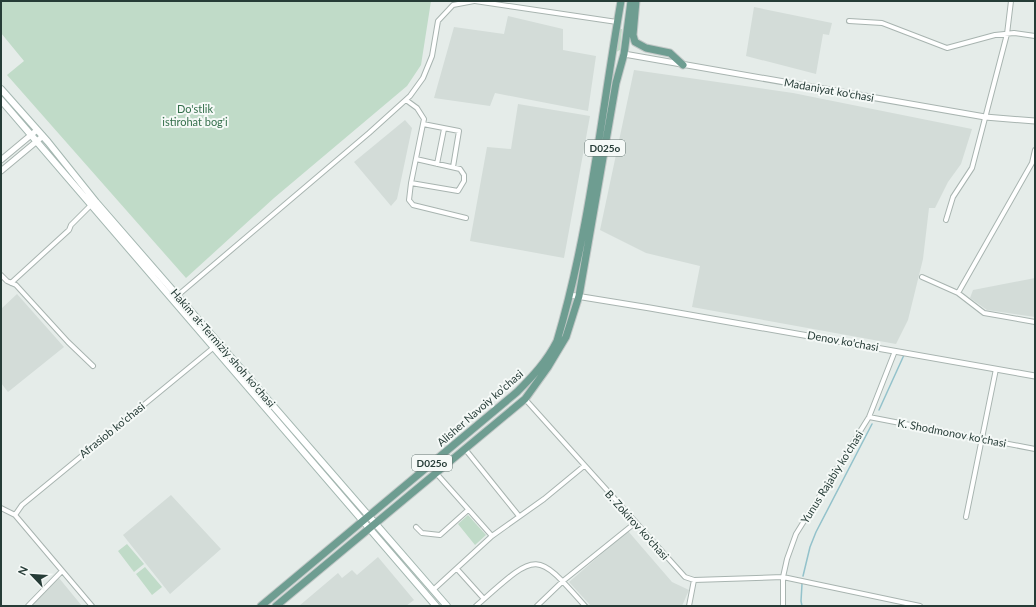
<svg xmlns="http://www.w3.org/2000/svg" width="1036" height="607" font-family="Lato,sans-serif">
  <rect width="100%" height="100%" fill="#e5ece9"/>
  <path fill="#d3dcd8" d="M754,7L832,23L829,35L823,34L816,74L746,56Z
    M508,16L563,29V50L596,56L588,111L495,93L490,106L434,98L454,27L504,34Z
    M634,70L793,93L972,129L961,164L948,182L935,208H929L923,259L908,320L896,344L692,307L700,266L646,253L600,230Z
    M518,104L590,116L564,258L470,241L487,147L511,149Z
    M405,120L412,128L397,199L391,206L354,162Z
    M1035,278V317L987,310L970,298L973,290Z
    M17,294L64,347L8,392L1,383V309Z
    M171,495L221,549L170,594L123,535Z
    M628,531L672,582L689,590L682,606H591L569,582Z
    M378,557L414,600L406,606H299L338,573L342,578L352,570L357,575Z
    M59,578L82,606H31Z"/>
  <path fill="#c0dbc8" d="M1,1H431L421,65L407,86L274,198L186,278L7,75L24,61L1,33Z
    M620,29H622L620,50L616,52Z
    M468,515L486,535L475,545L458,524Z
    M127,544L144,564L134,572L118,551Z
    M145,567L162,587L152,595L136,574Z"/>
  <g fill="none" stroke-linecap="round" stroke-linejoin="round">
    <path stroke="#93c2cb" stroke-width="1.5" d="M879,410L904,355
      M803,576L810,547L816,532L872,424
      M802,584L801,601L802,606"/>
    <g stroke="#a8b4b0" stroke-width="6">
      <path id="minor" d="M475,1L617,22
        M849,21L882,23L947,48L995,35L1014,33L1035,36
        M406,100L417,108L424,119L411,183L458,191L464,181V175L460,169L416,159
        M423,124L459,131L453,167
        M437,164L444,129
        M411,183L409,200L413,205L466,218
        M946,220L953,197L972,168L1007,34L1011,1
        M1,275L7,281L16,285L68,342L93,366
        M922,277L958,293L984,313L1035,322
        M11,283L69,230L71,225L91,205
        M958,293L1032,163L1035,150
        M177,296L369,133L410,96L423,78L432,56L438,21L453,5L474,1
        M525,399L685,577L694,580L783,577L920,606
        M869,417L1035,449
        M465,449L519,516
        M1,508L15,515L92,606
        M15,515L22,505L213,348
        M966,517L996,369
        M416,527L422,533L440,535L468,510
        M492,536L544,499L584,466
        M457,569L484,599L476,606
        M433,590L492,536L436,473
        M484,599C538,551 537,552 585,606
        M28,606L62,571
        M537,606L563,581L635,523
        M689,606L694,580
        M783,606V577L787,559L796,534L869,417L895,351"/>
    </g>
    <g stroke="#a8b4b0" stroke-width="7">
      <path id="tertiary" d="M624,54L985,117L1035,121
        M1,160L37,130
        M1,171L43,136
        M570,295L650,308L1035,376"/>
    </g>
    <g stroke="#a4b7b1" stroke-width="8">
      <path id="secondary" d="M1,89L48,142L96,202L447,606
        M1,100L436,606"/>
    </g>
    <g stroke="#c2c8c7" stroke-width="9">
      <path id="primary" d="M636,1L633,35L635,42L646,48L670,53L683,65
        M261,606L517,392C533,376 547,361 557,341C590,230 601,115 621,1
        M276,606L525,399L548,367L566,337L579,296L616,83L624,54L631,1"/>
    </g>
    <use href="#minor" stroke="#fff" stroke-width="4"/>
    <use href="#tertiary" stroke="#fff" stroke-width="5"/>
    <use href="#secondary" stroke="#fff" stroke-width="6"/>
    <use href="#primary" stroke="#6e9d91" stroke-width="7"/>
  </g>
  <g text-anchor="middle" stroke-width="4" stroke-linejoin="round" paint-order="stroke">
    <g fill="#f5f9f7" stroke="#647571" stroke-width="1">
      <rect x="585" y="140" width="40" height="16" rx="3"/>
      <rect x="412" y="455" width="40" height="16" rx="3"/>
    </g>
    <g font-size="10" font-weight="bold" fill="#263c37">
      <text x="605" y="152">D025o</text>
      <text x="432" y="467">D025o</text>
    </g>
    <g font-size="11" fill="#263c37" stroke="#f5f9f7">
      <text transform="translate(829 90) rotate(10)" y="4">Madaniyat ko'chasi</text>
      <text transform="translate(843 341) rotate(10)" y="4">Denov ko'chasi</text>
      <text transform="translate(223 348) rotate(49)" y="4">Hakim at-Termiziy shoh ko'chasi</text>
      <text transform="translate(480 408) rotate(-41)" y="4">Alisher Navoiy ko’chasi</text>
      <text transform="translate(112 430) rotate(-39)" y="4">Afrasiob ko'chasi</text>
      <text transform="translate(952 433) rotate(11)" y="4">K. Shodmonov ko'chasi</text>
      <text transform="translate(832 477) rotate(-58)" y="4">Yunus Rajabiy ko'chasi</text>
      <text transform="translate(637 525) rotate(48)" y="4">B. Zokirov ko'chasi</text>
    </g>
    <g font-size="11" fill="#346f4b" stroke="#f5f9f7">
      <text x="195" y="113">Do'stlik<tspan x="195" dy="13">istirohat bog'i</tspan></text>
    </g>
  </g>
  <rect width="1036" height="607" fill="none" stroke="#263c37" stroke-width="4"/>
  <g transform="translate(32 575) rotate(295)" stroke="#f5f9f7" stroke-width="3" paint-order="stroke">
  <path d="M0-3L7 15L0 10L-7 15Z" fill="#263c37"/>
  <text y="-6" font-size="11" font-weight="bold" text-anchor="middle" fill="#263c37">N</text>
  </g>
</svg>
